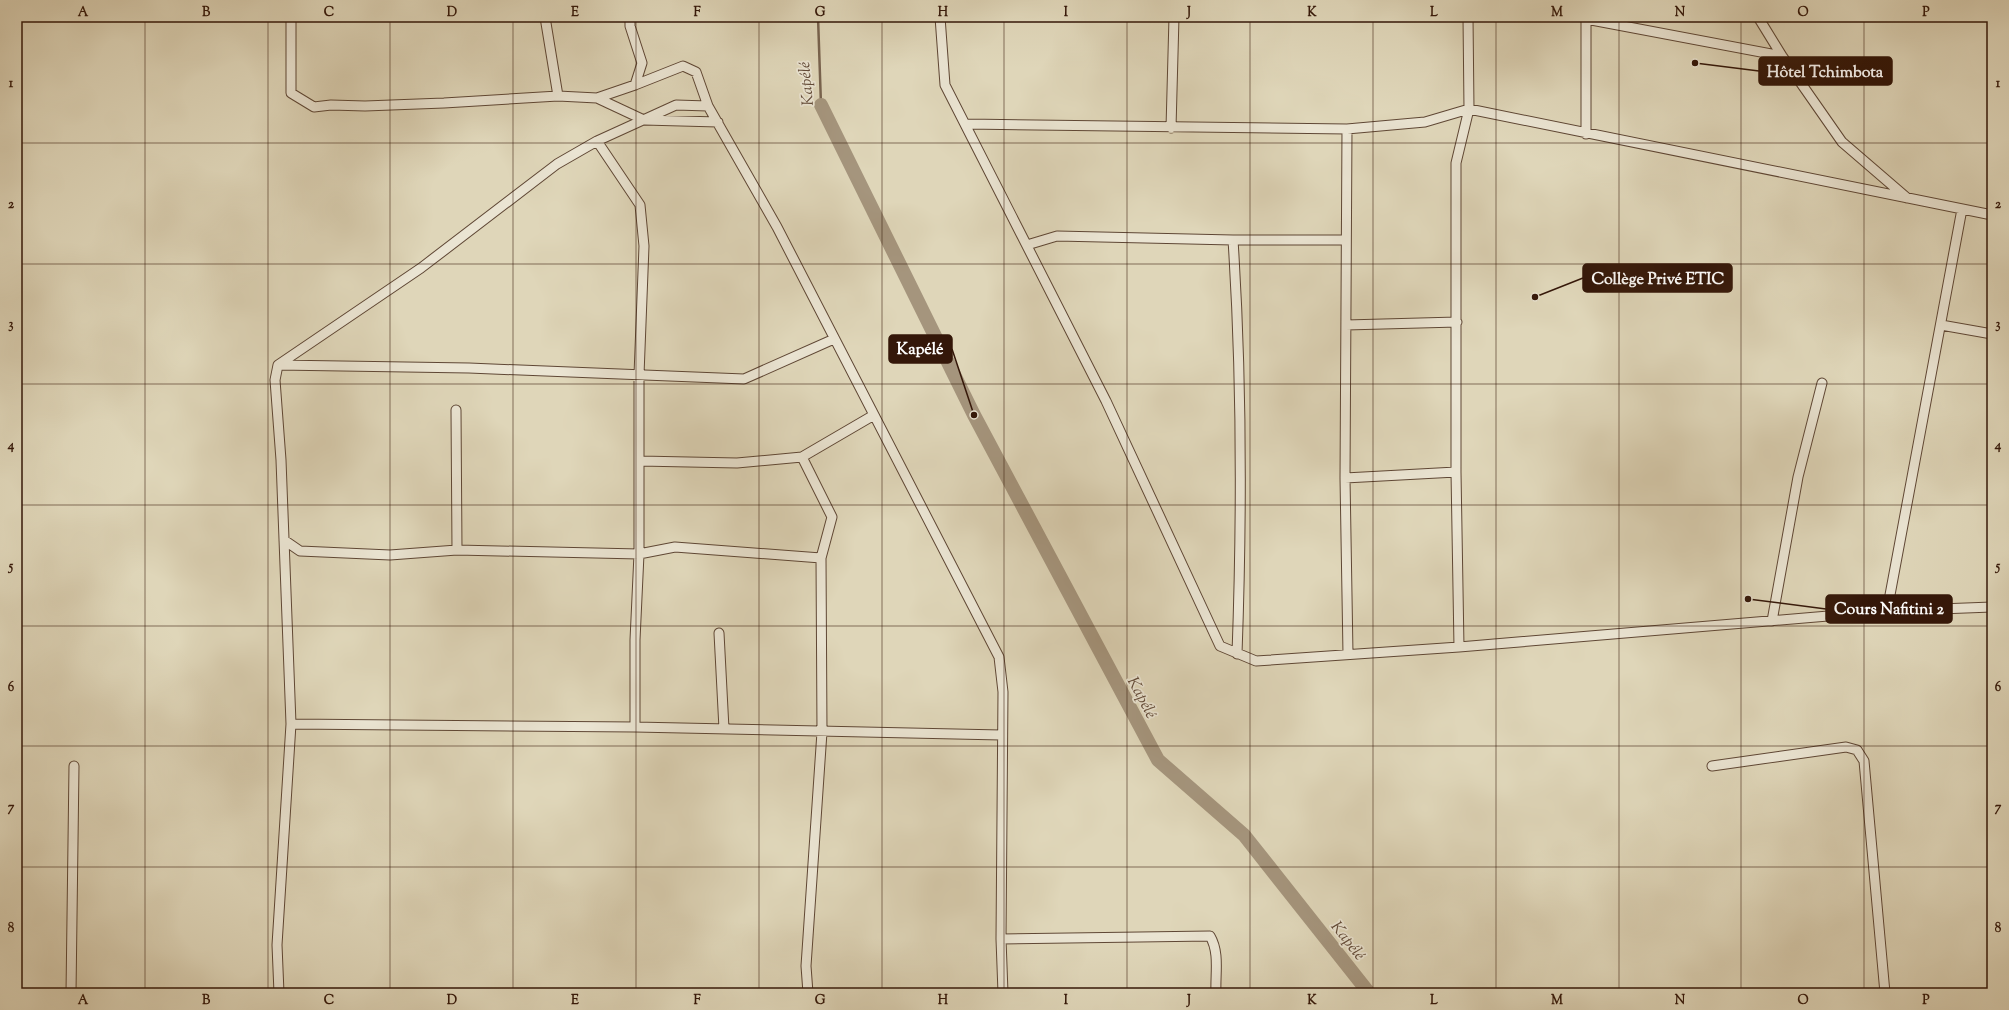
<svg xmlns="http://www.w3.org/2000/svg" width="2009" height="1010" font-family="'Sorts Mill Goudy',serif">
  <rect width="100%" height="100%" fill="#dfd6b9"/>
  <filter id="stains"><feTurbulence type="fractalNoise" baseFrequency=".005" numOctaves="4"/><feColorMatrix values="0 0 0 0 .2 0 0 0 0 .09 0 0 0 0 .02 0 0 0 .5 -.17"/></filter>
  <radialGradient id="worn" r=".72"><stop offset=".6" stop-color="#630" stop-opacity="0"/><stop offset="1" stop-color="#630" stop-opacity=".3"/></radialGradient>
  <g fill="none" stroke-linecap="round" stroke-linejoin="round">
    <path stroke="#78634f" stroke-width="2.5" d="M818,17L821,105"/>
    <path stroke="#a5957d" stroke-width="14" d="M821,105L974,415L1158,760L1244,835L1369,993"/>
    <g stroke="#5f4735" stroke-width="11">
      <path id="minor" d="M291,17V93L314,107L331,105L365,106L444,103L558,96L597,98L635,85L683,66L696,72L708,106L777,227L999,657L1003,692L1001,939L1003,993
        M545,17L558,96
        M630,17V26L642,63L635,85
        M940,17L945,85L1106,401L1220,646L1256,661L1459,647L1887,611L1992,607
        M1758,17L1782,56L1842,142L1907,198
        M1586,19L1782,56
        M597,98L644,120L718,122
        M967,124L1347,129L1425,122L1469,109L1992,215
        M1171,128L1174,17
        M1347,129L1345,478L1348,654
        M1586,134V17
        M597,141L640,205L644,246L639,375V554L635,640V727
        M1233,240C1242,378 1242,516 1237,654
        M1027,245L1057,236L1233,240H1346
        M1346,325L1457,322
        M1941,325L1992,334
        M278,365L469,368L744,379L834,339
        M456,410L457,550
        M802,457L832,517L821,558L822,732L806,966L808,993
        M640,461L737,463L802,457L874,415
        M1345,478L1456,472
        M284,540L300,551L390,555L457,550L639,554L675,547L821,558
        M1887,611L1962,209
        M1772,621L1798,477L1822,383
        M719,633L724,729
        M1459,647L1456,472V163L1469,109L1468,17
        M291,724L635,727L1001,735
        M1712,766L1846,747L1857,750L1864,761L1885,993
        M1001,939L1210,936C1220,953 1215,974 1216,993
        M71,993L74,766
        M279,993L277,945L291,724L281,460L275,380L278,365L421,268L557,164L597,141L676,105L708,106"/>
    </g>
    <use href="#minor" stroke="#eae4d2" stroke-width="9"/>
  </g>
  <path fill="none" stroke="#341709" stroke-width="1" stroke-opacity="0.55" d="M145,17V993M268,17V993M390,17V993M513,17V993M636,17V993M759,17V993M882,17V993M1004,17V993M1127,17V993M1250,17V993M1373,17V993M1496,17V993M1619,17V993M1741,17V993M1864,17V993M17,143H1992M17,264H1992M17,384H1992M17,505H1992M17,626H1992M17,746H1992M17,867H1992"/>
  <g text-anchor="middle" stroke-width="3.5" stroke-linejoin="round" paint-order="stroke">
    <g font-size="16" font-style="italic" fill="#614937" stroke="#eae4d2">
      <text transform="translate(805 84) rotate(-95)" y="6">Kapélé</text>
      <text transform="translate(1143 697) rotate(62)" y="6">Kapélé</text>
      <text transform="translate(1349 940) rotate(52)" y="6">Kapélé</text>
    </g>
  </g>
  <path fill="none" stroke="#341709" stroke-width="1.5" d="M1695 63L1759 71M1535 297L1583 278M974 415L952 349M1748 599L1826 609"/>
  <g fill="#341709" stroke="#eae4d2" stroke-width="1.5">
    <circle cx="1695" cy="63" r="4"/>
    <circle cx="1535" cy="297" r="4"/>
    <circle cx="974" cy="415" r="4"/>
    <circle cx="1748" cy="599" r="4"/>
  </g>
  <g fill="#341709" stroke="#341709" stroke-width="1.5">
    <rect x="1759" y="57" width="133" height="28" rx="4"/>
    <rect x="1583" y="264" width="149" height="28" rx="4"/>
    <rect x="889" y="335" width="63" height="28" rx="4"/>
    <rect x="1826" y="595" width="126" height="28" rx="4"/>
  </g>
  <g font-size="16" text-anchor="middle" font-weight="bold" fill="#fff">
    <text x="1825" y="77">Hôtel Tchimbota</text>
    <text x="1658" y="284">Collège Privé ETIC</text>
    <text x="920" y="354">Kapélé</text>
    <text x="1889" y="614">Cours Nafitini 2</text>
  </g>
  <rect width="2009" height="1010" fill="none" stroke="#dfd6b9" stroke-width="44"/>
  <rect x="22" y="22" width="1965" height="966" fill="none" stroke="#341709" stroke-width="1.5"/>
  <g font-size="13" text-anchor="middle" font-weight="bold" fill="#341709">
    <text x="83" y="16">A</text>
    <text x="206" y="16">B</text>
    <text x="329" y="16">C</text>
    <text x="452" y="16">D</text>
    <text x="575" y="16">E</text>
    <text x="697" y="16">F</text>
    <text x="820" y="16">G</text>
    <text x="943" y="16">H</text>
    <text x="1066" y="16">I</text>
    <text x="1189" y="16">J</text>
    <text x="1312" y="16">K</text>
    <text x="1434" y="16">L</text>
    <text x="1557" y="16">M</text>
    <text x="1680" y="16">N</text>
    <text x="1803" y="16">O</text>
    <text x="1926" y="16">P</text>
    <text x="11" y="87">1</text>
    <text x="1998" y="87">1</text>
    <text x="11" y="208">2</text>
    <text x="1998" y="208">2</text>
    <text x="11" y="328">3</text>
    <text x="1998" y="328">3</text>
    <text x="11" y="449">4</text>
    <text x="1998" y="449">4</text>
    <text x="11" y="570">5</text>
    <text x="1998" y="570">5</text>
    <text x="11" y="691">6</text>
    <text x="1998" y="691">6</text>
    <text x="11" y="811">7</text>
    <text x="1998" y="811">7</text>
    <text x="11" y="932">8</text>
    <text x="1998" y="932">8</text>
    <text x="83" y="1004">A</text>
    <text x="206" y="1004">B</text>
    <text x="329" y="1004">C</text>
    <text x="452" y="1004">D</text>
    <text x="575" y="1004">E</text>
    <text x="697" y="1004">F</text>
    <text x="820" y="1004">G</text>
    <text x="943" y="1004">H</text>
    <text x="1066" y="1004">I</text>
    <text x="1189" y="1004">J</text>
    <text x="1312" y="1004">K</text>
    <text x="1434" y="1004">L</text>
    <text x="1557" y="1004">M</text>
    <text x="1680" y="1004">N</text>
    <text x="1803" y="1004">O</text>
    <text x="1926" y="1004">P</text>
  </g>
  <rect width="100%" height="100%" filter="url(#stains)"/>
  <rect width="100%" height="100%" fill="url(#worn)"/>
</svg>
